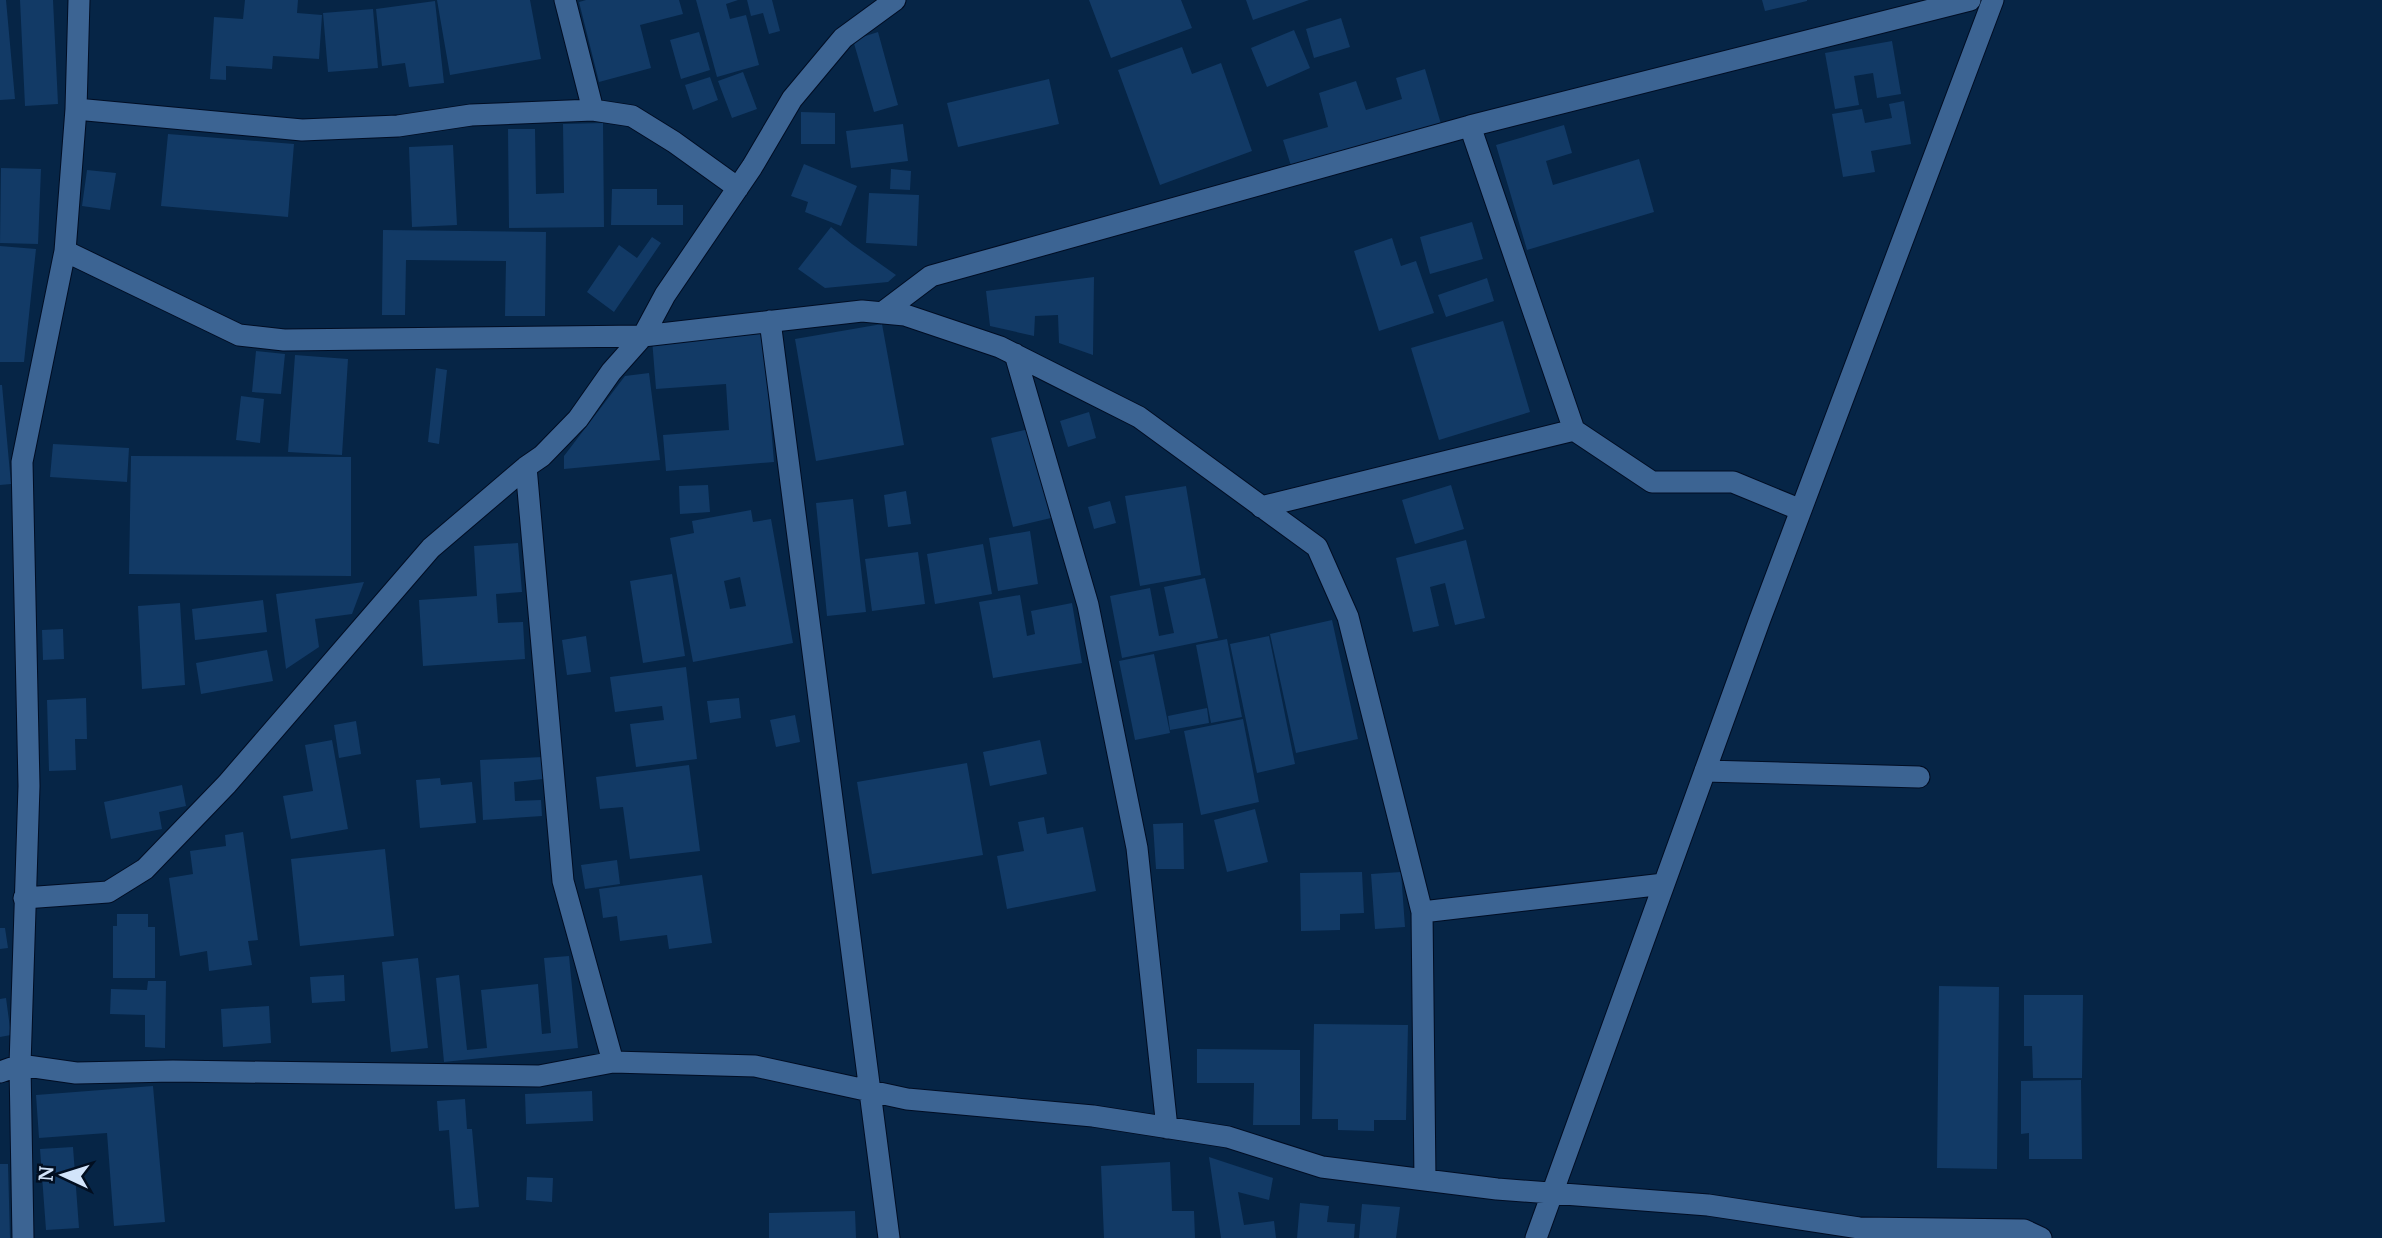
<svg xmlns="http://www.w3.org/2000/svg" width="2382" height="1238" font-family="Merriweather,serif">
  <rect width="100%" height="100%" fill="#062546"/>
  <path fill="#123a66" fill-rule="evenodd" d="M0,0H6L15,99L0,100Z
    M20,0H53L58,104L25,106Z
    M245,0H298L297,13L322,15L319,59L273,56L272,69L226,66V80L210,79L214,17L243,19Z
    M437,0H530L541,59L450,75Z
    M586,0H679L683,14L640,25L651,68L599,82L579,2Z
    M696,0H738L726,4L730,19L746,15L759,65L717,77Z
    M747,0H772L780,31L769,34L763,13L751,16Z
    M1089,0H1181L1192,28L1111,58Z
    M1246,0H1309L1253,20Z
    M1762,0H1807V1L1765,11Z
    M435,1L444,83L409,87L405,63L382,66L376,9Z
    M373,9L378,68L328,72L323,13Z
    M1341,18L1350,47L1314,58L1306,29Z
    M1294,30L1310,68L1267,87L1251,48Z
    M699,32L710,70L681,79L670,40Z
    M878,32L898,105L874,112L853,40Z
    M1892,41L1901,94L1877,98L1873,73L1854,76L1859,105L1835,109L1825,53Z
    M1182,47L1192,74L1221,63L1252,151L1160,185L1118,70Z
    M1425,69L1441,124L1292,169L1283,140L1328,127L1319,93L1356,81L1366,110L1402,99L1396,78Z
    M743,72L757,109L732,118L718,81Z
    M710,77L718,100L693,110L685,85Z
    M1049,79L1059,124L958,147L947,103Z
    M1904,101L1911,144L1871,151L1875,172L1843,177L1832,114L1862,109L1865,123L1892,118L1889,104Z
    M801,112L835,113V144H801Z
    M603,123L604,227L509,228L508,129H535L536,194L564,193L563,124Z
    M903,124L908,161L851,168L846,131Z
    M1564,125L1572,153L1546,161L1553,185L1639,159L1654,212L1527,250L1496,145Z
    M168,134L294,144L288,217L161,206Z
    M453,145L457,225L412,227L409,147Z
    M804,164L857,186L841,226L805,212L808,202L791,196Z
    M1,168L41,169L38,244L0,243Z
    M891,169L911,171L910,190L890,189Z
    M87,170L116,173L110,210L82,206Z
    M612,189H657V205H683V225H611Z
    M869,193L919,195L917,246L866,243Z
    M1472,222L1483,259L1430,274L1420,237Z
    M831,227L852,244L896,275L888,282L825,288L798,269Z
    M383,230L546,232L545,316H505L506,261L406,260L405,315H382Z
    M652,237L661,243L614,312L587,292L619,245L637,258Z
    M1392,238L1401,266L1416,261L1434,313L1379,331L1354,251Z
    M0,246L36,249L24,362H0Z
    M1094,277L1093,355L1059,343L1058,315L1035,316L1034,336L990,326L986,291Z
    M1487,278L1494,301L1446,317L1438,295Z
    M1503,321L1530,412L1439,440L1411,348Z
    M882,324L904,445L816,461L795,339Z
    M763,330L774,462L666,471L663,435L729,430L726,384L656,389L652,339Z
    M256,351L285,354L281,394L252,392Z
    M295,355L348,359L342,455L288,452Z
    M436,368L447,370L439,444L428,442Z
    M649,373L660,460L564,469V456L625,376Z
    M0,385H2L11,484L0,485Z
    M241,396L264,399L260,443L236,440Z
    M1089,412L1096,438L1068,447L1060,421Z
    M1029,429L1051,518L1013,527L991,438Z
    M53,444L129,448L127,482L50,477Z
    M131,456L351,457V576L129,574Z
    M708,485L710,512L680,514L679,486Z
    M1451,485L1464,529L1415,544L1402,500Z
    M1186,486L1201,575L1140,586L1125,496Z
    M906,491L911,524L888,527L884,495Z
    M853,499L866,612L827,616L816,503Z
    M1110,501L1116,523L1094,529L1088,507Z
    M751,510L753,522L771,519L793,643L693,662L670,538L694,533L692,521ZM740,577L746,606L730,609L724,581Z
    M1030,531L1038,584L998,591L989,538Z
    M1466,540L1485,618L1455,625L1445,583L1430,587L1439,626L1413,632L1396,558Z
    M518,543L522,592L496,594L498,623L523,622L525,659L423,666L419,600L477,596L474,546Z
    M983,544L992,594L935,604L927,554Z
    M918,552L925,604L872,611L865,559Z
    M672,574L685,656L643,663L630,581Z
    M1205,578L1218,638L1122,658L1110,596L1150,588L1159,636L1174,633L1164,587Z
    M364,582L352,614L315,619L319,647L286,669L276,594Z
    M1020,595L1027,636L1035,634L1031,611L1072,603L1082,663L993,678L979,602Z
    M263,600L267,632L195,640L192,609Z
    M180,603L185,685L142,689L138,606Z
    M1332,620L1358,739L1296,753L1270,634Z
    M63,629L64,659L43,660L42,630Z
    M586,636L591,672L567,675L562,640Z
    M1269,636L1295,764L1257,773L1230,644Z
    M1227,639L1242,717L1211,723L1196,645Z
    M267,650L273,681L201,694L196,663Z
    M1154,654L1170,733L1135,740L1119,661Z
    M686,667L697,759L636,767L630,724L664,720L662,706L615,712L610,677Z
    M86,698L87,739H75L76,770L49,771L47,700Z
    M739,698L741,718L710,723L707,701Z
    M1207,708L1209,723L1170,730L1168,716Z
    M795,715L800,742L776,747L770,720Z
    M1243,719L1259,802L1201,815L1184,731Z
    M356,721L361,754L339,758L334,725Z
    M332,740L348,829L291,839L283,796L313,791L305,745Z
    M1040,740L1047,774L990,786L983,752Z
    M542,757L543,779L514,782L515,801L541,800L542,816L483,820L480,760Z
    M967,763L983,855L872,874L857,782Z
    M689,765L700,851L630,859L623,807L600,809L596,777Z
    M440,778L441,785L472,782L476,823L420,828L416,780Z
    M182,785L186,806L159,812L162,829L111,839L104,802Z
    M1255,809L1268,862L1227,872L1214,820Z
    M1044,817L1047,834L1083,827L1096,891L1007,909L997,856L1024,851L1018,822Z
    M1183,823L1184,869H1156L1153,824Z
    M243,832L258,940L248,941L252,965L209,971L207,951L180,956L169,878L193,874L190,851L226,846L225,835Z
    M385,849L394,936L300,946L291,859Z
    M617,860L620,884L585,889L581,865Z
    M1362,872L1364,913L1340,914V930L1301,931L1300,873Z
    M1401,872L1405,927L1375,929L1371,874Z
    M702,875L712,943L669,949L667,935L620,941L617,916L603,918L599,889Z
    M117,914H148V927H155V978H113V926H117Z
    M0,928H5L8,948L0,949Z
    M569,956L578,1048L444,1062L436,978L459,975L467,1050L487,1048L481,990L538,984L542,1034L551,1033L544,958Z
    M418,958L428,1048L391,1052L382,962Z
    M344,975L345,1001L312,1003L310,977Z
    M148,981H166L165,1048L145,1047V1015L110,1014L111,989L147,990Z
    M1939,986L1999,987L1997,1169L1937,1168Z
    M2024,995H2083L2082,1078H2033L2032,1046H2024Z
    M6,998L11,1035L0,1037V999Z
    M269,1006L271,1043L223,1047L221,1009Z
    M1314,1024L1408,1025L1406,1120H1374V1131L1338,1130V1119H1312Z
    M1197,1049L1300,1050V1125H1253L1254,1083H1197Z
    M2081,1080L2082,1159H2029V1133L2021,1134V1081Z
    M153,1086L165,1222L114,1226L107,1133L39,1138L36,1095Z
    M592,1091L593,1121L526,1124L525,1094Z
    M465,1099L467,1129H472L479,1207L455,1209L449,1130L439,1131L437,1101Z
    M73,1147L79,1228L46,1230L40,1149Z
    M1209,1157L1273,1178L1269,1200L1238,1192L1244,1225L1274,1221L1276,1238H1221Z
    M1170,1162L1172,1211H1194L1195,1238H1104L1101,1166Z
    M0,1164H8L10,1238H0Z
    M527,1177L553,1178L552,1202L526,1200Z
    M1300,1203L1329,1206L1327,1222L1355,1224L1354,1238H1297Z
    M1362,1204L1400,1207L1396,1238H1359Z
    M855,1211L856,1238H769V1213Z"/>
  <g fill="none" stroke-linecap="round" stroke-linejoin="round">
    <g stroke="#000d23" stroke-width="23">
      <path id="street" d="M79,0L76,109L65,251L22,462L29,786L20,1065L76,1073L173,1071L539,1076L613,1062L755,1066L907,1099L1093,1116L1228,1137L1322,1167L1425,1180L1497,1189L1708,1205L1859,1228L2024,1230L2041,1238
        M565,0L593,110
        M76,109L302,130L398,126L471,115L593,110L632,116L674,142L738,188
        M1470,126L1574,430L1652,482H1733L1801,510
        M65,251L239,335L284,340L643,336L862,311L905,315L1000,347L1139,417L1317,547L1348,617L1422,912L1425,1180
        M882,313L931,276L1470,126L1970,0
        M770,321L889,1238
        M1015,354L1088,605L1137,848L1167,1128
        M526,467L563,881L613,1062
        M1261,507L1574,430
        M1705,771L1919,777
        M24,898L108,892L145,869L227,784L431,548L526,467L542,456L578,419L611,372L643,336L665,295L752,167L792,99L843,38L895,0
        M1422,912L1664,884
        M0,1072L20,1065L23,1238
        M1536,1238L1760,619L1993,0"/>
    </g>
    <use href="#street" stroke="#3c6493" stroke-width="21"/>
  </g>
  <g transform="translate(63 1175) rotate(274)" stroke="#010e20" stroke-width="5" paint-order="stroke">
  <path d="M0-5L12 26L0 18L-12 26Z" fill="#d2e4fa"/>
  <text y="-10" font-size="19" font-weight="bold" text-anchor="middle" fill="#d2e4fa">N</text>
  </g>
</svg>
